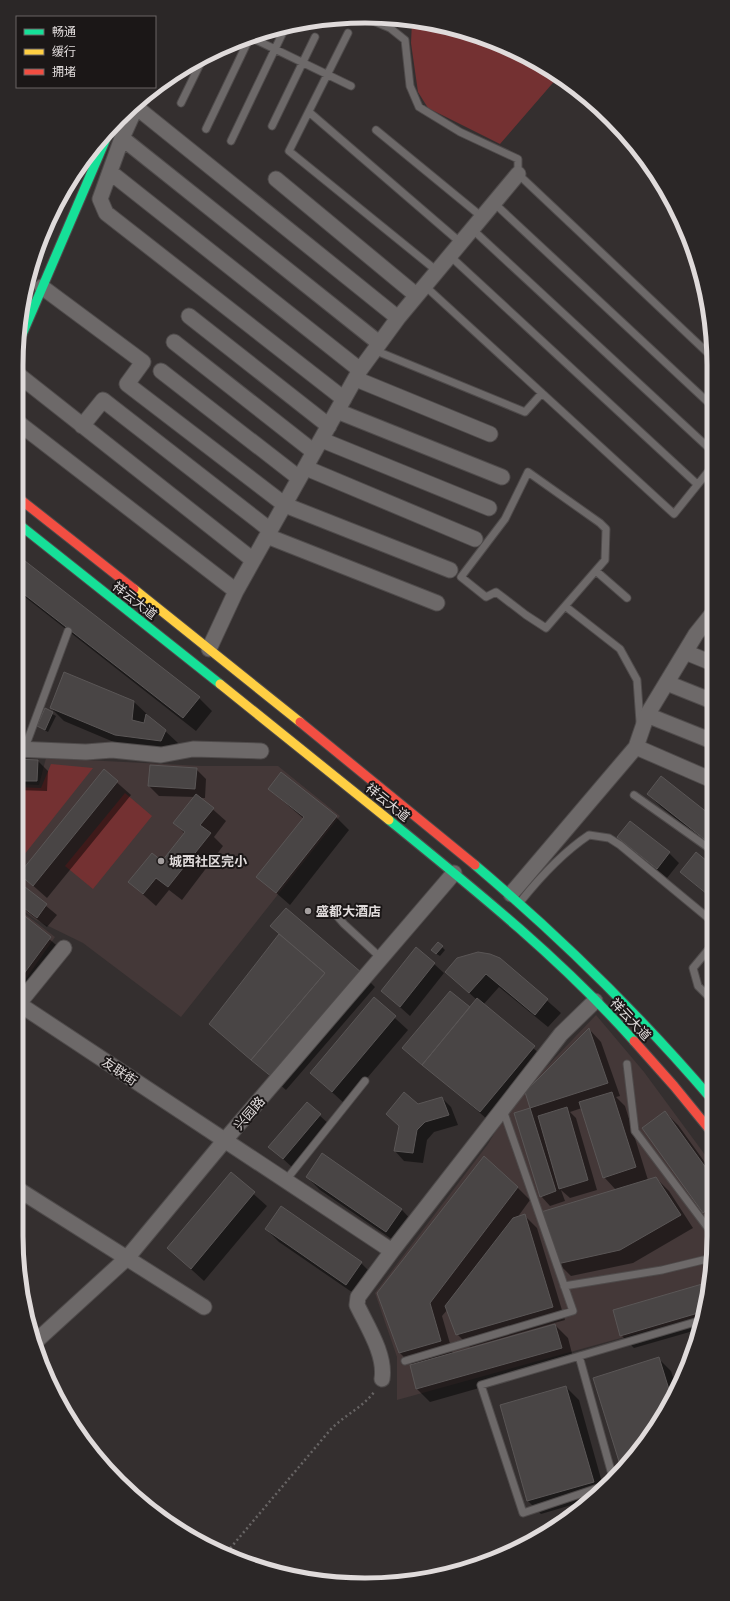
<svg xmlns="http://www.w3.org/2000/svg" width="730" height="1601" font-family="'DM Sans','Noto Sans SC',sans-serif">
  <rect width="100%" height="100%" fill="#342f2f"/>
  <path fill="#443838" d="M46,758L202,766H278L340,816L181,1017L83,943L36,920L16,905V784L39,785Z
    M16,907L55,937L16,993Z
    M596,1015L644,1072L714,1167V1236L707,1304L704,1315L397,1400V1357L375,1293L488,1144L513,1102Z"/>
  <path fill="#743132" d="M412,21L433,23L498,42L558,77L500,144L428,108L418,92L411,43Z
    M51,764L93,768L16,865V787L41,788Z
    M125,793L152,816L93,889L65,866Z"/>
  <path fill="#0007" d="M16,555L199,698L212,711L196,731L16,590Z
    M134,702L178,743L174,754L128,748L64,721L51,708Z
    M45,710L56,716L48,732L38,726Z
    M16,760L38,761L48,771L47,791L16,790Z
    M196,769L206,779L205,798H200L226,821L214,837L223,846L182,900L169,890L156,906L129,882L163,862L185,834L175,823L195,797L159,796L149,786Z
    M104,771L131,795L47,898L20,874Z
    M269,789L336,817L349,830L290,905L258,877L304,819Z
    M648,794L713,818V848L661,807Z
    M619,837L669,853L679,863L667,878Z
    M713,867V900L681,872Z
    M16,881L57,915L47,927L16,903Z
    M16,910L63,951L23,993L16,988Z
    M272,926L362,974L375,987L286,1090L211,1024L280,935Z
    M438,943L445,950L440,956L435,953Z
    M500,959L561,1013L548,1027L499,987L483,1005L547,1060L494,1125L404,1048L470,1009L477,1000L446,972Z
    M434,964L444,973L410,1016L382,991Z
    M374,999L408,1030L345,1104L311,1073Z
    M589,1029L601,1042L620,1096L616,1097L625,1106L648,1180L656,1178L669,1191L693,1228L633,1263L571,1276L558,1263L616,1190L604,1177L582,1108L570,1112L576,1118L597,1190L570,1198L561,1190L565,1201L550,1206L541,1196L515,1114L531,1109L526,1092Z
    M442,1098L451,1107L458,1125L434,1132L427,1140L423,1163L404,1161L395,1151L400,1127L387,1114Z
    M307,1104L330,1125L293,1168L270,1147Z
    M665,1112L678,1125L714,1175V1223L703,1212Z
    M322,1155L402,1210L414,1223L399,1244L320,1190L307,1177Z
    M231,1174L267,1206L204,1281L168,1248Z
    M517,1187L530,1200L517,1218L524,1215L537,1228L565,1320L470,1347L457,1334L448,1309L442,1316L453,1354L555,1325L568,1338L574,1361L430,1402L417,1389L411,1366H413L399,1352L379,1294Z
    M282,1207L361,1263L374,1276L359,1297L279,1242L266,1229Z
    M709,1284L707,1304L700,1329L634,1348L621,1335L614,1311Z
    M658,1358L671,1371L676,1387L627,1466L622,1470Z
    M566,1387L579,1400L603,1486L585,1501L541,1514L528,1501Z"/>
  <path fill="#494545" stroke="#5a5656" d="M16,554L200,697L183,718L16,588Z
    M64,672L134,701L132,720L144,723L146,714L166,730L161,741L115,735L50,708Z
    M45,708L53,712L45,730L37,726Z
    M16,759L38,760L37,781H16Z
    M150,765L197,768L195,789L148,786Z
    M104,769L118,781L33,886L19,874Z
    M281,772L337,816L276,893L256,877L304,817L268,789Z
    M661,776L713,817V846L647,794Z
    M196,794L214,808L200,825L211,833L168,887L156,878L143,894L128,882L152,853L162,861L185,832L173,823Z
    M630,821L670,852L657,869L617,837Z
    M696,852L713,866V899L680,872Z
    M16,880L47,904L37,918L16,902Z
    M286,908L362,973L273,1078L251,1060L325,973L270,926Z
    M16,909L51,937L20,979L16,980Z
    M279,934L325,973L251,1060L209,1024Z
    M438,942L443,946L436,954L431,950Z
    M416,947L435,963L400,1007L381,991Z
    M478,952L490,954L500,958L548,999L535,1015L486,974L469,993L445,972L457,958Z
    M450,991L470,1007L422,1065L402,1048Z
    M374,997L396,1016L332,1092L310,1073Z
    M477,998L535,1046L480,1112L422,1065Z
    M589,1028L608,1083L530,1108L525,1092Z
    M404,1092L418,1104L442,1097L449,1115L425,1122L417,1130L413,1153L394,1151L399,1126L386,1114Z
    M612,1092L636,1167L603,1178L579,1102Z
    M307,1102L321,1114L283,1159L268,1147Z
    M567,1107L588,1180L559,1189L538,1116Z
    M530,1108L556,1191L540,1197L514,1113Z
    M665,1111L714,1179V1205L703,1213L642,1128Z
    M322,1153L402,1209L386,1232L306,1177Z
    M484,1156L518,1187L430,1303L441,1341L399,1353L377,1293Z
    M231,1172L255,1192L191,1269L167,1248Z
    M656,1177L681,1215L620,1250L557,1264L541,1212Z
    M281,1206L362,1262L346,1285L265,1229Z
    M525,1214L553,1307L456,1335L445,1306L513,1218Z
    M709,1282L705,1311L620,1336L613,1310Z
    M555,1324L562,1348L416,1389L410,1365Z
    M659,1357L671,1396L627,1466L622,1471L593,1378Z
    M566,1386L594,1482L527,1501L500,1405Z"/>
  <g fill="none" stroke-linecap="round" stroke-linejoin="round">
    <g stroke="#4f4b4b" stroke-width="9">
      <path id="lane" d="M361,16L390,28L405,40L410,86L419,107L460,132L518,159V174L711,356
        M348,33L289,151L437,271
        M250,37L351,86
        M181,103L203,58
        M309,112L461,243
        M272,126L315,37
        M206,129L250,37
        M376,130L482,217
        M231,141L286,26
        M494,203L711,405
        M472,229L711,450
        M450,256L697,484
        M425,286L674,514L711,468
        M374,350L525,412L542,393
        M596,571L627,598
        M565,606L546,628L526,615L496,592L486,597L461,577L505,519L528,472L600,523L606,529L605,560L565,606L620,649L637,680L640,722
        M24,750L68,631
        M634,795L713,851
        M521,901C541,876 562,853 589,835L609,838L620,845L713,922
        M330,908L344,924L381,958
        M713,944L693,968L698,986L713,1001
        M627,1064L635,1131L714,1236
        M286,1180L365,1081
        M564,1286L662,1270L703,1260L712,1261
        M579,1356L613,1478
        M405,1361L573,1311L503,1110
        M601,1487L523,1513L481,1385L702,1320"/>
    </g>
    <g stroke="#4f4b4b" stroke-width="17">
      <path id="street" d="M134,105L136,107L122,138L100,199L106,213L344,399
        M136,107L398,318
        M122,138L379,343
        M110,172L360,370
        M276,179L416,295
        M42,287L143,362L127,384L285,505L450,570
        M189,316L329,426
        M174,342L314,452
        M161,371L299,478
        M16,373L253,560
        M356,379L490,434
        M337,411L502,477
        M16,421L236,591
        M82,426L103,400L270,530
        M322,440L489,508
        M306,468L475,539
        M267,536L437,603
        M209,649L236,591L360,370L398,318L518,174
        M685,652L712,663
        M667,683L712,701
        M647,715L712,741
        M636,747L712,780
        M16,749L86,752L112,750L161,755L193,749L261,751
        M511,894L636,747L647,715L696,634L712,614
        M16,1002L392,1251
        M16,1007L64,948
        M16,1188L204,1307
        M34,1343L127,1258L225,1140L454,873
        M382,1379C386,1355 367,1326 357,1305L358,1297L392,1251L561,1034L595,1001"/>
    </g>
    <g stroke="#4f4b4b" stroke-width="11">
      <path id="fast" d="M18,344L111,127
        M16,522L220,684
        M389,820C474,889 561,959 634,1041
        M475,865C561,938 641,1016 714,1102"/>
    </g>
    <g stroke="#4f4b4b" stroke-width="11">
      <path id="slow" d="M134,589L300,722
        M220,684L389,820"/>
    </g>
    <g stroke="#4f4b4b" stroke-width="11">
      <path id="jam" d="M16,496L134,589
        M300,722L475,865
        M634,1041L674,1086L714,1135"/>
    </g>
    <path stroke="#686565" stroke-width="2.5" stroke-dasharray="2 3" stroke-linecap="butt" d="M227,1552L331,1429C345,1415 363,1407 375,1391"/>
    <use href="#lane" stroke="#6d6969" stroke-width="7"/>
    <use href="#street" stroke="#6d6969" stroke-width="15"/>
    <use href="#fast" stroke="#16e098" stroke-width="9"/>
    <use href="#slow" stroke="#ffcf43" stroke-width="9"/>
    <use href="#jam" stroke="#f24e42" stroke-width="9"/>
  </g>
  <g fill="#a49f9f" stroke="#1b1717" stroke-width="1.5">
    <circle cx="161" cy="861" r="4"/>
    <circle cx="308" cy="911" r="4"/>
  </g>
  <g text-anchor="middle" stroke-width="4" stroke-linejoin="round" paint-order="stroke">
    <g font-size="13" fill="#e0dbdb" stroke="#1b1717">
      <text transform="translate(135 600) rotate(38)" y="5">祥云大道</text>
      <text transform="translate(388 802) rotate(39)" y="5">祥云大道</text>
      <text transform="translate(631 1019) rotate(47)" y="5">祥云大道</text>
      <text transform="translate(120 1071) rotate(34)" y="5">友联街</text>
      <text transform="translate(249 1113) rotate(-49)" y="5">兴园路</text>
    </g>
    <g font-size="13" font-weight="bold" fill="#e0dbdb" stroke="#1b1717" text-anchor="start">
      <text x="169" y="866">城西社区完小</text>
      <text x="316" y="916">盛都大酒店</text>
    </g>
  </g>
  <path d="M0 0H730V1601H0ZM365 23H365A342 342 0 0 1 707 365V1236A342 342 0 0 1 365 1578H365A342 342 0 0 1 23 1236V365A342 342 0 0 1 365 23Z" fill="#2b2727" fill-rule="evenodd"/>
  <path fill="none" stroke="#e0dbdb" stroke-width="5" d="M365 23H365A342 342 0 0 1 707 365V1236A342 342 0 0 1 365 1578H365A342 342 0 0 1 23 1236V365A342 342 0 0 1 365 23Z"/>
  <rect x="16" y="16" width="140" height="72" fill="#1b1717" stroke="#6a6565"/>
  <rect x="24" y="29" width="20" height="6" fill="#16e098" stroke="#6a6565"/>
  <text x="52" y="36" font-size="12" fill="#e0dbdb">畅通</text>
  <rect x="24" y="49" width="20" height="6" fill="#ffcf43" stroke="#6a6565"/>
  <text x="52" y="56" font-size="12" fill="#e0dbdb">缓行</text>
  <rect x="24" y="69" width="20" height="6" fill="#f24e42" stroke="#6a6565"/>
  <text x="52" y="76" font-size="12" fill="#e0dbdb">拥堵</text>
</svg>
